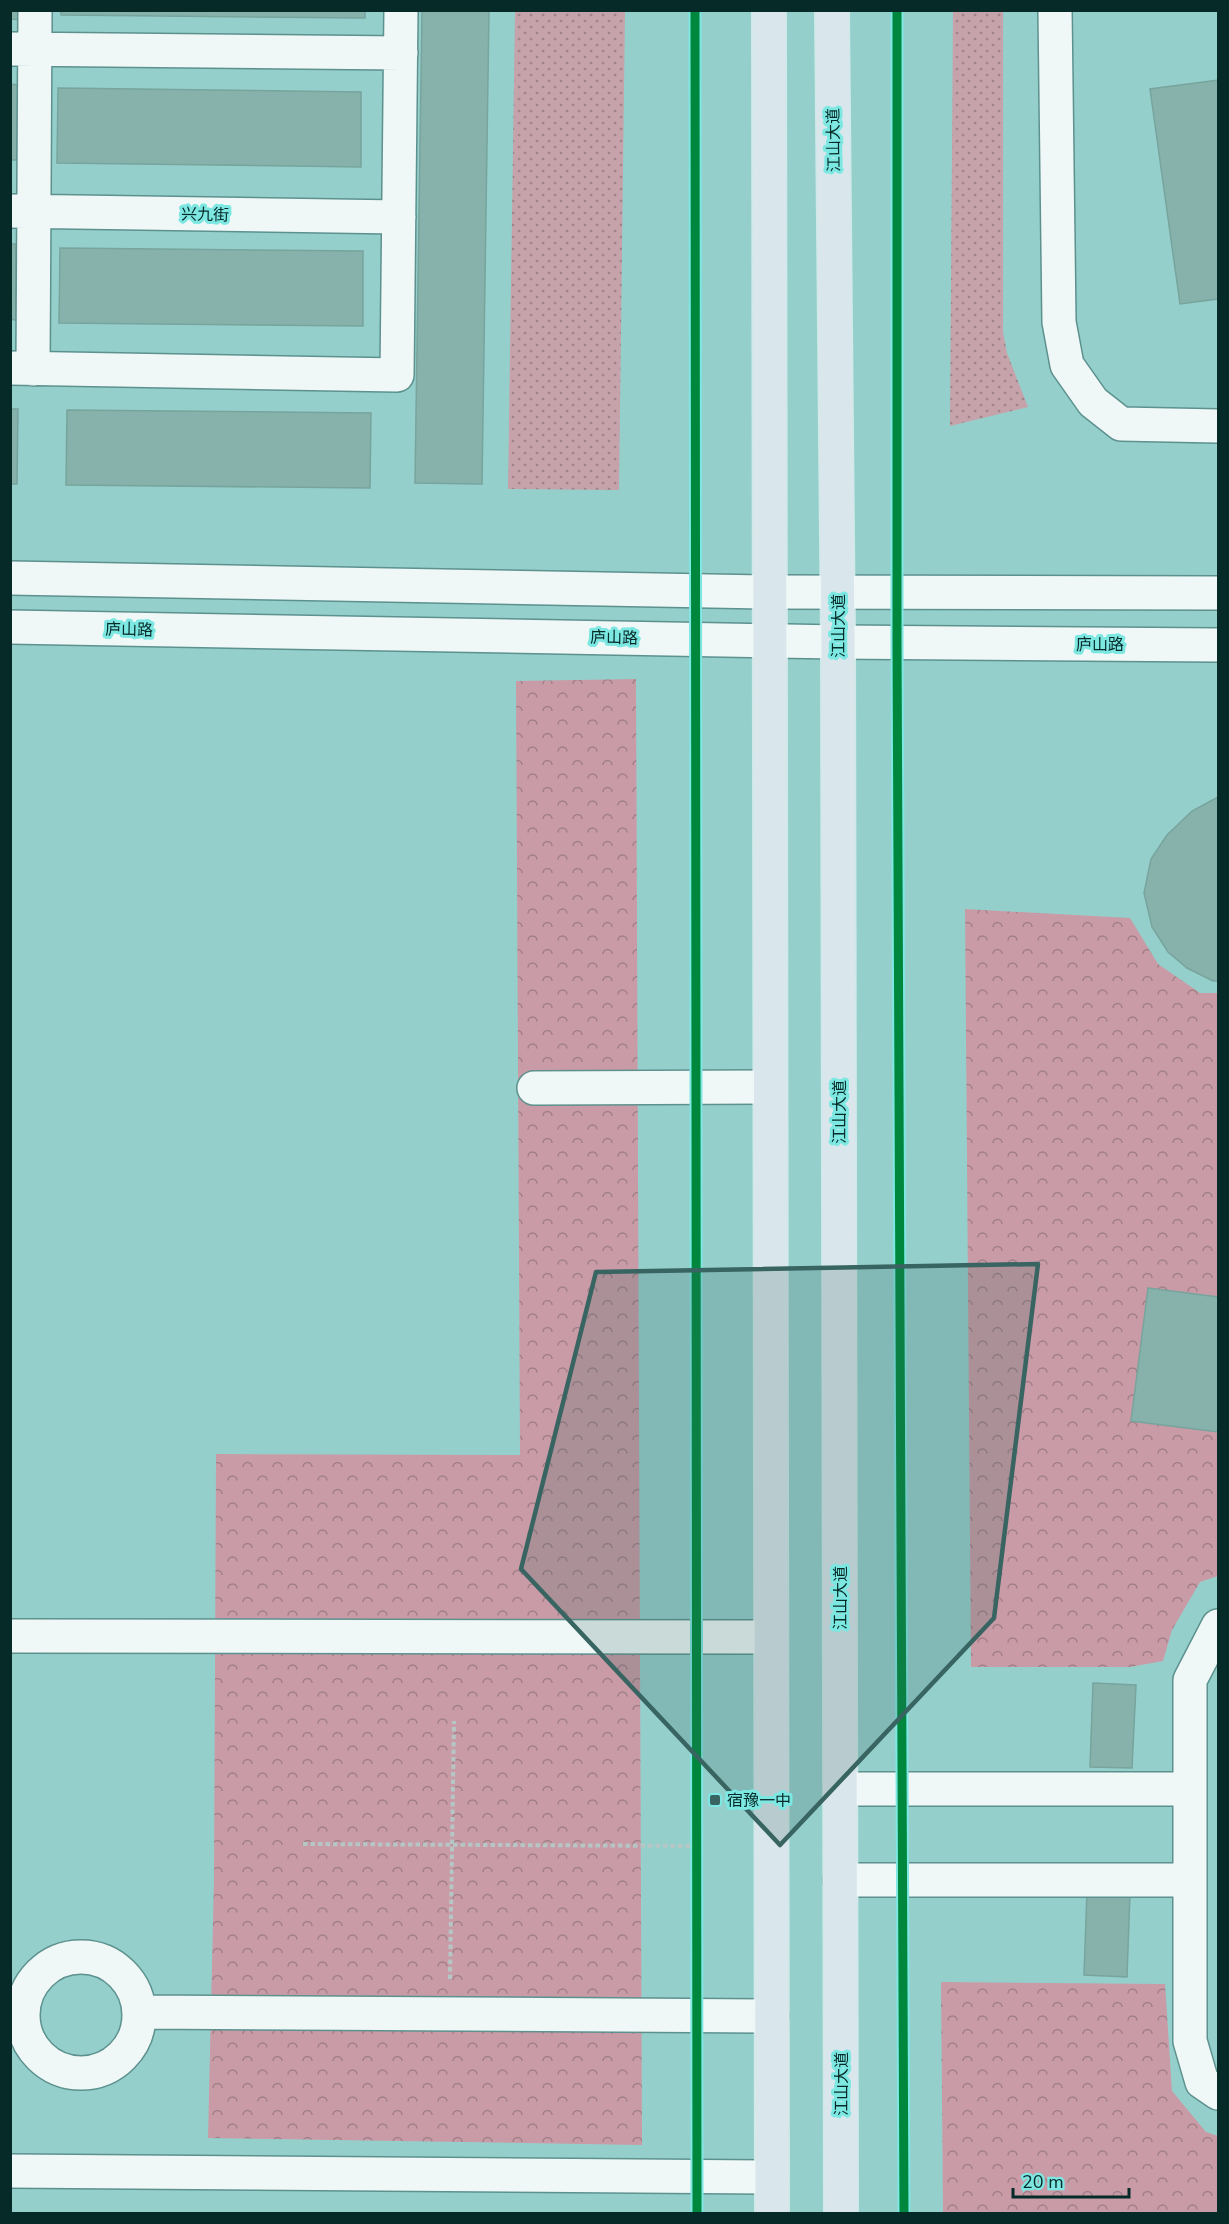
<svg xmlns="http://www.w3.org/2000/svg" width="1229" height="2224" font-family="'Nunito Sans','Noto Sans SC',sans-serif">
  <defs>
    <pattern id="green-dots" width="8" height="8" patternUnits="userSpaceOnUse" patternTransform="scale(1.5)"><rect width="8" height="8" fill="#c6a2aa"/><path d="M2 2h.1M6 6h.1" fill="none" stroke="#9f848a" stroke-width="1.8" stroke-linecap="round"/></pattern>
    <pattern id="forest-crowns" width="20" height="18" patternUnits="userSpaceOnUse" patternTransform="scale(1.5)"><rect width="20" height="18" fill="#c99ba6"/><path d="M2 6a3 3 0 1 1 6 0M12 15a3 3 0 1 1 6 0" fill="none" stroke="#a17f87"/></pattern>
  </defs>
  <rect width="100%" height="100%" fill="#95cfcc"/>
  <path fill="url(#green-dots)" d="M515,11H625L619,490L508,489Z
    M953,11H1003V332L1007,353L1028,407L950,426Z"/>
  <path fill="url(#forest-crowns)" d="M636,679L642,2145L208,2138L214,1878L216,1454L520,1455L516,681Z
    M965,909L1130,918L1158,964L1200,993H1218V1576L1200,1582L1172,1630L1163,1661L1130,1667H971Z
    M941,1982L1165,1984L1172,2091L1206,2132L1218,2136V2213H943Z"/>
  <path fill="#86b2ab" stroke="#77a49d" stroke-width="1.5" d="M10,10H22V20L10,19Z
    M61,10H365V18L61,15Z
    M422,10H489L482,484L415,483Z
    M1218,80V299L1180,304L1150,89Z
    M10,84L18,85L17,160H10Z
    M58,88L361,92V167L57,163Z
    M10,244H16V320L10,319Z
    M60,248L363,251V326L59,323Z
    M10,409H18L17,484H10Z
    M67,410L371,413L370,488L66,485Z
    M1218,797V981H1213L1187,968L1168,952L1152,927L1144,893L1151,859L1167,835L1192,811Z
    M1148,1288L1218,1297V1432L1131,1421Z
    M1093,1683L1136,1685L1132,1768L1090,1767Z
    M1087,1891L1130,1893L1127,1977L1084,1975Z"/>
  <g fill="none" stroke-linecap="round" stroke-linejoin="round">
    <g stroke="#5c918e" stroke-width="36">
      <path id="minor" d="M1055,10L1059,322L1067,365L1093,402L1121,424L1218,426
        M10,49L401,53
        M10,211L399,217
        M10,368L397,375L401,10
        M33,369L35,10
        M10,578L769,592L1218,593
        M10,627L838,642L1218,645
        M534,1088L770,1087
        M1218,1626L1190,1680V2041L1202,2082L1218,2093
        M10,1636L771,1637
        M840,1789H1190
        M840,1880H1190
        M23 2015a58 58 0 1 1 116 0a58 58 0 1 1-116 0Z
        M139,2012L772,2016
        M10,2171L772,2177"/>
    </g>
    <g stroke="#cfe9e8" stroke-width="36">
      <path id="major" d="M769,10L772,2214
        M832,10L838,642L841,2214"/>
    </g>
    <path stroke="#b5c6c5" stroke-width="4" stroke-dasharray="4.5 3" stroke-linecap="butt" d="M303,1844L697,1846
      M450,1979L454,1721"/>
    <use href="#minor" stroke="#eff8f7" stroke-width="33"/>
    <use href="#major" stroke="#d9e7ec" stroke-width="33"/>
    <g stroke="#7de7e2" stroke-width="13">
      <path id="cycleway" d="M695,10L697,2214
        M897,10V642L904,2214"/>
    </g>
    <use href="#cycleway" stroke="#00873e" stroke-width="9"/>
  </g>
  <path fill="#386461" fill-opacity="0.2" stroke="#386461" stroke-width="4.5" stroke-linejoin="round" d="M1038,1264L994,1618L780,1845L521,1569L596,1272Z"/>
  <rect fill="#386461" stroke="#7de7e2" stroke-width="2" x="709" y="1794" width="12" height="12" rx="3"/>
  <g text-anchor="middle" stroke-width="6" stroke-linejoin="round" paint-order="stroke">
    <g font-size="16" fill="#062a28" stroke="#7de7e2">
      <text transform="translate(833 140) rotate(-91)" y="6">江山大道</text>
      <text transform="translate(205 214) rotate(1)" y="6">兴九街</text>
      <text transform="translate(838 626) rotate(-90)" y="6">江山大道</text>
      <text transform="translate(129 629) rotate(1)" y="6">庐山路</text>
      <text transform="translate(614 637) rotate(1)" y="6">庐山路</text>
      <text x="1100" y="650">庐山路</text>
      <text transform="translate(839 1112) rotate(-90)" y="6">江山大道</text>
      <text transform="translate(840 1598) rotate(-90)" y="6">江山大道</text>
      <text transform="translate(841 2084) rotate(-90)" y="6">江山大道</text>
    </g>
    <g font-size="16" fill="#062a28" stroke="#7de7e2" text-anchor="start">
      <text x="727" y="1806">宿豫一中</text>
    </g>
  </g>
  <rect width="1229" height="2224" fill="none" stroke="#062a28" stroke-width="24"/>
  <path d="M1013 2188v9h116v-9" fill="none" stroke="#062a28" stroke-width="3"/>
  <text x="1022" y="2188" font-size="18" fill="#062a28" stroke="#7de7e2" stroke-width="4.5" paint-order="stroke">20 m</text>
</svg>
